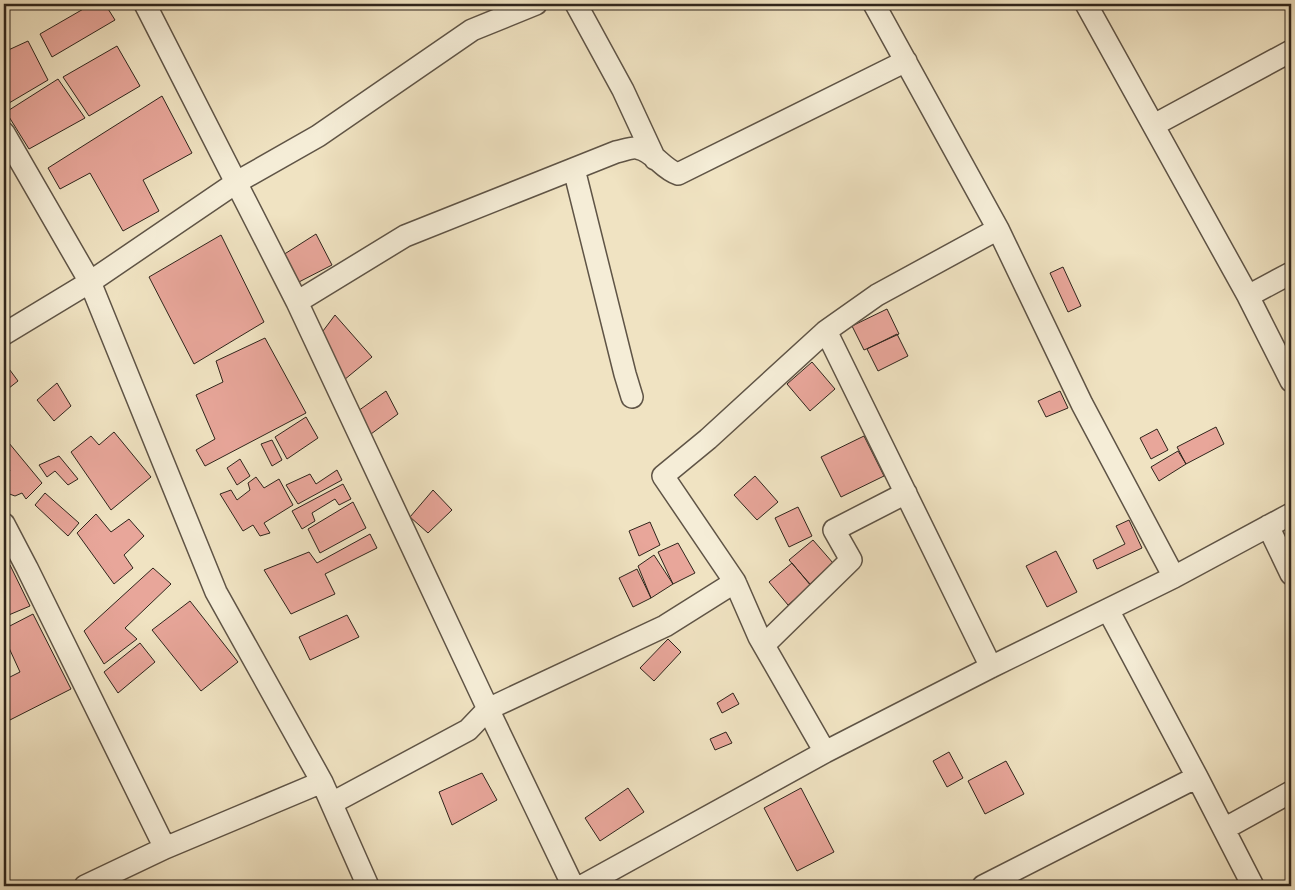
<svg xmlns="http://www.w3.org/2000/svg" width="1295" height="890" font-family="'Old Standard TT',serif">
  <rect width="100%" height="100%" fill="#f0e3c2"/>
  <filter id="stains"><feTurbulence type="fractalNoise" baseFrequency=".004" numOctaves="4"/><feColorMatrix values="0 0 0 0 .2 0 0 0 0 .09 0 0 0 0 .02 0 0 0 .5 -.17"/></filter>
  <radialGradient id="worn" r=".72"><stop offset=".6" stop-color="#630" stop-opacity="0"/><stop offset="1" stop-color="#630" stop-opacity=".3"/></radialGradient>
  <path fill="#e8a69a" stroke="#2f251c" d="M92,4H105L115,20L52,57L40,34Z
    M28,41L48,80L4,106V52Z
    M117,46L140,86L89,116L63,77Z
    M58,79L85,118L29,149L6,112Z
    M162,96L192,153L143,180L159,211L123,231L90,173L60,189L48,168Z
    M316,234L332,265L295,284L283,255Z
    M221,235L264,322L194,364L149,277Z
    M1063,267L1081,306L1068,312L1050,273Z
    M887,309L899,334L864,350L852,326Z
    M335,315L372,357L344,380L320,335Z
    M897,334L908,356L878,371L867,349Z
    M265,338L306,413L205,466L196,450L215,439L196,395L223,382L216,361Z
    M4,362L18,381L4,392Z
    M812,362L835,389L810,411L787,384Z
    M57,383L71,406L54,421L37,400Z
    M386,391L398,414L371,434L358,411Z
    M1060,391L1068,408L1046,417L1038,401Z
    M306,417L318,438L287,459L275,437Z
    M1216,427L1224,444L1186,464L1177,447Z
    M1157,429L1168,450L1151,459L1140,438Z
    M114,432L151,477L111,510L71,452L91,436L99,445Z
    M864,436L884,476L841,497L821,457Z
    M4,437L42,483L26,499L22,493L15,496L4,492V474L10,471L4,460Z
    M272,440L282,460L272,466L261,444Z
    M1178,451L1186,464L1159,481L1151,467Z
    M59,456L78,479L68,485L55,471L47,477L39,465Z
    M240,459L250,476L237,485L227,468Z
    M337,470L342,480L298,504L286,485L310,474L316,484Z
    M755,476L778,502L757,520L734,495Z
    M256,477L264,488L279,479L293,505L264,523L270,533L260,536L253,525L243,531L220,494L231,490L237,500L250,490L248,483Z
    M343,484L351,499L339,505L335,499L312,513L315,521L302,529L292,511Z
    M433,490L452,510L428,533L410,517Z
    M45,493L79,523L68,536L35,505Z
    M353,502L366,528L320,553L308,529Z
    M798,507L812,536L789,547L775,518Z
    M96,514L111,532L129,519L144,536L124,555L133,568L114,584L77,533Z
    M1129,520L1142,548L1097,569L1093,560L1125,544L1116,526Z
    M650,522L660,545L639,556L629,531Z
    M370,534L377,548L325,574L335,594L291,614L264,570L309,552L317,563Z
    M813,540L833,563L810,584L789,560Z
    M678,543L695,573L673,584L658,552Z
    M1056,551L1077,592L1047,607L1026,566Z
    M654,555L673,584L651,598L638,566Z
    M792,563L811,586L788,605L769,582Z
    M10,565L30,606L4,617V568Z
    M153,568L171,584L125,628L137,639L104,664L84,631Z
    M637,569L651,598L633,607L619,578Z
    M190,601L238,662L201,691L152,630Z
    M33,614L71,689L4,723V680L20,672L4,637V629Z
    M347,615L359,637L310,660L299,637Z
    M668,639L681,652L654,681L640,668Z
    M140,643L155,662L118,693L104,672Z
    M733,693L739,704L722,713L717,703Z
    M726,732L732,743L715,750L710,739Z
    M949,752L963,778L947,787L933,761Z
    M1006,761L1024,794L985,814L968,781Z
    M482,773L497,800L452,825L439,792Z
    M628,788L644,812L600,841L585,818Z
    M801,788L834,852L797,871L764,808Z"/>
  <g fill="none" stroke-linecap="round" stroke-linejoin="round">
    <g stroke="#5f5446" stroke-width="24">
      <path id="minor" d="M145,4L297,302L488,709L573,886
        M576,4L623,90L655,159
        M874,4L998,229L1082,404L1174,577
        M1086,4L1248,296L1291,381
        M1154,125L1291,51
        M4,133L90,282L216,592L322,782L368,886
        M574,169L625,374L632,397
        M1248,296L1291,273
        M297,302L405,236L616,152C623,151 630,147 637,148C653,150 662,169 678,174L906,61
        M826,331L991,667
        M4,334L90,282L237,182L318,136L472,30L536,4
        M4,524L27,568L165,848
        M1268,526L1291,574
        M735,582L759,637L825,752
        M1108,610L1197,777L1253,886
        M764,645L851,560L834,530L906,493
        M332,803L468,730L488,709L665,626L735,582L663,476L708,439L826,331L877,295L998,229
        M1224,829L1291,792
        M85,886L165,848L322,782
        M582,886L825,752L991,667L1174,577L1291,514
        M983,886L1197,777"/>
    </g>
    <use href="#minor" stroke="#f5edd7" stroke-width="21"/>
  </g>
  <rect width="1295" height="890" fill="none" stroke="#f0e3c2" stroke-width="20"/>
  <rect x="5" y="5" width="1285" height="880" fill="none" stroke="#2f251c" stroke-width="2.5"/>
  <rect x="10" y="10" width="1275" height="870" fill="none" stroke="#2f251c"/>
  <rect width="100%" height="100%" filter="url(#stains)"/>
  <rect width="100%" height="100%" fill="url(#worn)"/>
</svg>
